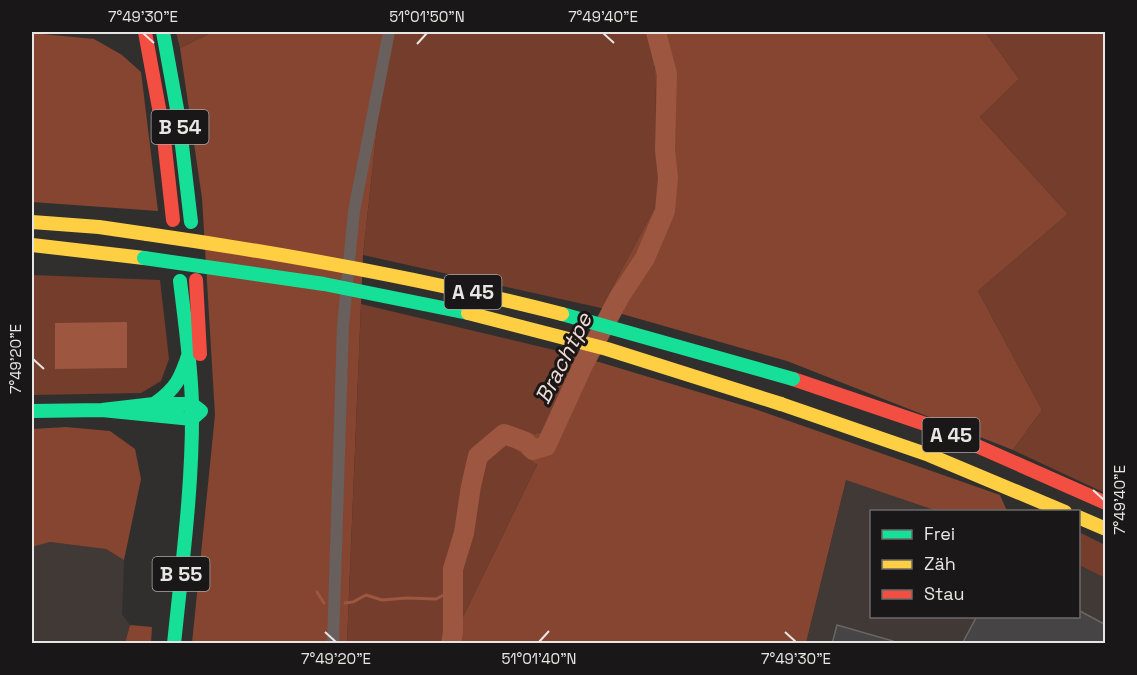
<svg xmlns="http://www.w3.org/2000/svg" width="1137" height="675" font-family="'Space Grotesk',sans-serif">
  <rect width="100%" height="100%" fill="#312f2e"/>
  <path fill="#413936" d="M846,480L937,511L872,512V616H1078L1079,565L1105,578V643L806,644Z
    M50,542L106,549L124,560L122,614L130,625L125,643L32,644V547Z"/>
  <path fill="#753d2b" d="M176,32H213L180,48Z
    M393,32H649L655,69L658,202L601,308L363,255L385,56Z
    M985,32H1105V493L1013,450L1042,410L978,291L1068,214L980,117L1019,79Z
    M32,275L160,280L169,359L161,381L141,393L32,395Z
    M361,304L579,356L543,432L504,440L537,465L462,619L457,643L347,644Z
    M1079,532L1105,545V578L1079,565Z"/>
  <path fill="#864530" d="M213,32H385V56L363,255L347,643H192L215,415L202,198L180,48Z
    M649,32H985L1019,79L980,117L1068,214L978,291L1042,410L1013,450L787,361L601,308L658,202L655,69Z
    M32,33L94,39L122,55L141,72L158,211L32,202Z
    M579,356L755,409L1000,495L1007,511H937L846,480L806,643L457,644L462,619L537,465L503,440L543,432Z
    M66,427L110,431L135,449L141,479L124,560L106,549L50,542L32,547V429Z
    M130,625L152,627L151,643H125Z"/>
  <path fill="#9d5640" d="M127,322V368L55,369V323Z"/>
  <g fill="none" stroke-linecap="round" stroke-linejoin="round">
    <path stroke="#9d5640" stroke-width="3" d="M317,592L324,603
      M345,603L353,602L366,595L382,600L407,598L436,599L453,590"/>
    <path stroke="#9d5640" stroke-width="20" d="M451,644L453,632V569L464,533L471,486L478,456L504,434L526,442L533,450L546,446L583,365L620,296L645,258L665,211L668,178L665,150L667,74L656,32"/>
  </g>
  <path fill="#464444" stroke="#686766" stroke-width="1.5" d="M1078,610L1106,625V644H962L977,616H1078Z
    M837,625L893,641V644H832Z"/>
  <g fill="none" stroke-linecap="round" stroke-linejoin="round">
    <path stroke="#695f5c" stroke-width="12" d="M333,644L343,326L354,211L389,32"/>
    <path stroke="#16e098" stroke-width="14" d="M163,32L179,120L191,222
      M154,404C176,389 181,378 189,353
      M32,411L102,410L154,404H192L201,411L192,419L102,410
      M174,644C182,565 193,485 192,405C191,363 185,322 180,281"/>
    <path stroke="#ffcf43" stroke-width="14" d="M32,222L99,227L147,234
      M32,245L144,258
      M781,404L929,455L1065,512
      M1078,517L1106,529"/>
    <path stroke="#f24e42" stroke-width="14" d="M145,32L163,130L173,220
      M196,280L200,354
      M793,379L934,427L1106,503"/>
    <path stroke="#16e098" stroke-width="14" d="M144,258L324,284L468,313
      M562,314L793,379"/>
    <path stroke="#ffcf43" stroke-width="14" d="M147,234C287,254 425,279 562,314
      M468,313L607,349L781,404"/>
  </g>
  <path fill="none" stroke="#e8e6e5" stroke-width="2" d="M143,33L154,43M603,33L614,43M417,44L427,33M33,359L44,369M1093,490L1104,500M325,632L336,642M785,632L796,642M539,642L549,631"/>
  <g text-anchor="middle" stroke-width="6" stroke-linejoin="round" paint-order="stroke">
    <g fill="#191717" stroke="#aaa8a7" stroke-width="1.5">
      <rect x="151.5" y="110" width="57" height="34" rx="4.5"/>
      <rect x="444.5" y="275" width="57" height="34" rx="4.5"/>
      <rect x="922.5" y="418" width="57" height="34" rx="4.5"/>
      <rect x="152.5" y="557" width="57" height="34" rx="4.5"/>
    </g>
    <g font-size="20" font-weight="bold" fill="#e8e6e5">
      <text x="180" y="134">B 54</text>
      <text x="473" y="299">A 45</text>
      <text x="951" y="442">A 45</text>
      <text x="181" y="581">B 55</text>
    </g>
    <g font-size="22" font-style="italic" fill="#f2dbd4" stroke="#191717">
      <text transform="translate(563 358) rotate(-63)" y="8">Brachtpe</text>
    </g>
  </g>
  <rect width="1137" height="675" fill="none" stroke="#191717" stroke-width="66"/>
  <rect x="870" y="510" width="210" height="108" fill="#191717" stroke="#6c6a69" stroke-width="1.5"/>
  <rect x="882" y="530" width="30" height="9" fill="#16e098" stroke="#6c6a69" stroke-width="1.5"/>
  <text x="924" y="540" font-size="18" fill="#e8e6e5">Frei</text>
  <rect x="882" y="560" width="30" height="9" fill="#ffcf43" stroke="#6c6a69" stroke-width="1.5"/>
  <text x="924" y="570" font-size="18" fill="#e8e6e5">Zäh</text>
  <rect x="882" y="590" width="30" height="9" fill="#f24e42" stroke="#6c6a69" stroke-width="1.5"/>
  <text x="924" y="600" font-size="18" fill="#e8e6e5">Stau</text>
  <rect x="33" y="33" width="1071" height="609" fill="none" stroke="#e8e6e5" stroke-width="2"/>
  <g font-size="15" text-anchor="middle" fill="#e8e6e5">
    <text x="143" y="22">7°49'30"E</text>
    <text x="427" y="22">51°01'50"N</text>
    <text x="603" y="22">7°49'40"E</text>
    <text transform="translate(16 359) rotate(-90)" y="5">7°49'20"E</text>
    <text transform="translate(1120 500) rotate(-90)" y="5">7°49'40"E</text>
    <text x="336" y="664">7°49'20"E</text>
    <text x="539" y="664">51°01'40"N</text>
    <text x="796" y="664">7°49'30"E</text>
  </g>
</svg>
